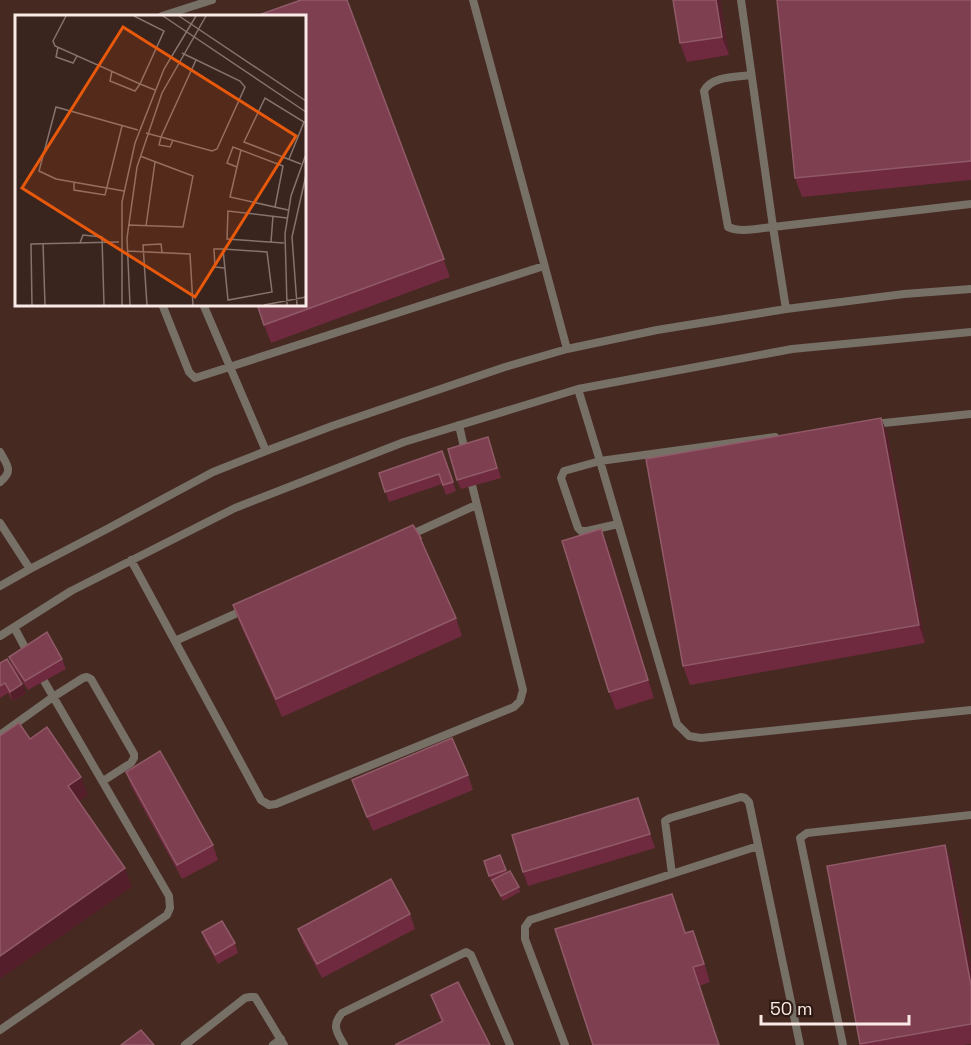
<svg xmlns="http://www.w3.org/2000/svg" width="971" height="1045" font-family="'Space Grotesk',sans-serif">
  <rect width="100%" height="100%" fill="#3a241e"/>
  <path fill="#462a21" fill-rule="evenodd" d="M0,0H971V1045H0ZM16,16H304V304H16Z"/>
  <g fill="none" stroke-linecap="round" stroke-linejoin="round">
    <path stroke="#777067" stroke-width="8" d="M473,0L567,349
      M741,0L773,227L971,204
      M162,16L212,0
      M751,75C736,77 711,76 704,91L728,227C741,233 759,228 773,227L786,309
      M162,304L189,372L195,378L544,266
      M203,304L266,451
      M578,389L600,461L564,471L561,478L578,528L581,531H587L618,524
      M874,424L971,414
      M459,425L466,456
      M775,437L600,461L677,724L689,736L701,738L971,710
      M0,452C7,465 14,471 0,482
      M0,523L30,569
      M408,536L476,505
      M131,560L261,800L269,805L276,804L514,707L520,701L523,690L470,477
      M0,586L30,569L107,529L213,472L266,451L332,426L505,367L567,349L657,330L786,309L904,294L971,289
      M14,627L29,655
      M0,636L71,591L235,508L404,442L578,389L792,349L971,332
      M175,641L246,609
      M0,735L53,697L83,678L87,677L91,679L134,754V758L131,763L103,781
      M672,874L665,821L670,818L741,797L745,798L749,802L800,1045
      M0,1030L167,915L170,908L169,896L40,674
      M185,1045L245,998L250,997H255L284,1045
      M273,1045L281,1039
      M344,1045C337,1032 331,1026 342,1013L466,952L471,955L510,1045
      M565,1045L525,939V927L530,920L758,846
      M843,1045L800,838L807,833L971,815"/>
  </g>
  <path fill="#6f2a3f" d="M347,0L450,277L271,343L256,304Z
    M673,0H720L729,55L687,62L680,43Z
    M971,0V180L802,197L795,178Z
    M881,418L888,436L925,643L690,685L683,666Z
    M491,447L501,478L461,489L457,480Z
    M442,451L456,491L446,495L442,484L389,502L379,473Z
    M601,529L608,547L654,698L616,710L609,692Z
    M421,538L428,556L456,618L462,636L282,717L240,624L233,605Z
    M9,657L62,659L66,669L28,690L12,666Z
    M0,663L26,693L13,701L8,693L0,698Z
    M126,772L213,845L218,860L182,879L131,786Z
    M468,775L473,790L373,831L352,780Z
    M638,798L655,848L528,886L523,872Z
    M945,845L952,864L971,967V1044L963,1045H860L827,866Z
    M500,855L507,873L519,887L520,892L503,901L494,885L492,880L494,879L491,881L484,861Z
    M679,912L686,933L700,949L710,982L699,986L719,1045H593Z
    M410,914L415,929L322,978L303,943L298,929Z
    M202,932L235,943L238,953L218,964L205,941Z
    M431,995L490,1045L441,1022Z"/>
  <path fill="#541f2a" d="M716,0H720L729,55L722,37Z
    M881,418L888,436L925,643L919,625Z
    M601,529L608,547L654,698L648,680Z
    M22,684L26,693L13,701L10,692Z
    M81,777L88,795L74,805L68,786Z
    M945,845L952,864L971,967V985Z
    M125,868L132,887L0,979V956Z"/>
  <path fill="#7e3f51" stroke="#915a68" stroke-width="1.5" d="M301,0H347L444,259L264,325L257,304H304V16H256Z
    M673,0H716L722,37L680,43Z
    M777,0H971V161L795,178Z
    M881,418L919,625L683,666L646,459Z
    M488,437L497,468L457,480L448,449Z
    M442,451L453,482L443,485L439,474L385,492L379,473Z
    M413,525L421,538H420L456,618L276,699L233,605Z
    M601,529L648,680L609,692L562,541Z
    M47,632L62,659L25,681L9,657Z
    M7,659L22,684L10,692L5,683L0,686V663Z
    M19,723L30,739L47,727L81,777L68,786L125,868L0,956V736Z
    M452,738L468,775L367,817L352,780Z
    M160,751L213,845L177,865L126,772Z
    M638,798L650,834L523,872L512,835Z
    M945,845L971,985V1024L860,1044L827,866Z
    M500,855L506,870L489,876L484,861Z
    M510,871L519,887L501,896L492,880Z
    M391,879L410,914L317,964L298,929Z
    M672,894L685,933L693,931L704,964L693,967L719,1045H593L555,929Z
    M222,921L235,943L215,955L202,932Z
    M458,982L490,1045H395L443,1021L431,995Z
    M141,1030L154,1045H121Z"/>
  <g transform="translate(15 15)">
    <rect width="291" height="291" fill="#3a241e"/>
    <path fill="none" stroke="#86736e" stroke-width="1.5" d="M51,1L38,26L40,31L125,69L149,16L119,1M148,1L291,97M164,1L291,86M43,32L41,42L58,48L62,41M167,38L225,66L230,72L202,134L197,136L146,122L181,45M97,56L95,66L120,76L125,69L140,75M131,118L146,122L144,130L155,132L158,125M226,135L215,182L273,195M274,144L289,107L250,83L229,127L286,149M222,152L212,148L218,132L268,151L260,192M59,168V175L90,180L107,111M109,176L41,164L24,156L41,92L123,115M113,210L168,212L178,161L125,141M131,211L140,147M256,227L258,201M28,228L30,290M65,228L68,220L87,222L89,290M269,228L212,224L213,196L272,203M208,234L213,285L257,277L252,237L208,234H199L200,252L210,253M112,236L175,239L178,290M17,290L16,229L104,227M107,290V187L120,128L149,54L181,1M115,290L112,223L122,152L147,78L191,1M132,290L128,230L146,229L147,237M249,290L291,282M272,290L270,219L276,181L291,139M282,290L277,222L291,160"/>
    <path fill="#e8590c" fill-opacity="0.15" stroke="#e8590c" stroke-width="3" d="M108,12L281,121L180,282L7,173Z"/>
    <rect width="291" height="291" fill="none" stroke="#f9eae6" stroke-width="3"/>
  </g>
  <path d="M761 1015v9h148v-9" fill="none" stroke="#f9eae6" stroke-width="3"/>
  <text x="770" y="1015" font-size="18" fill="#f9eae6" stroke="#2f1b14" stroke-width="4.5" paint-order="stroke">50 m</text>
</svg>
